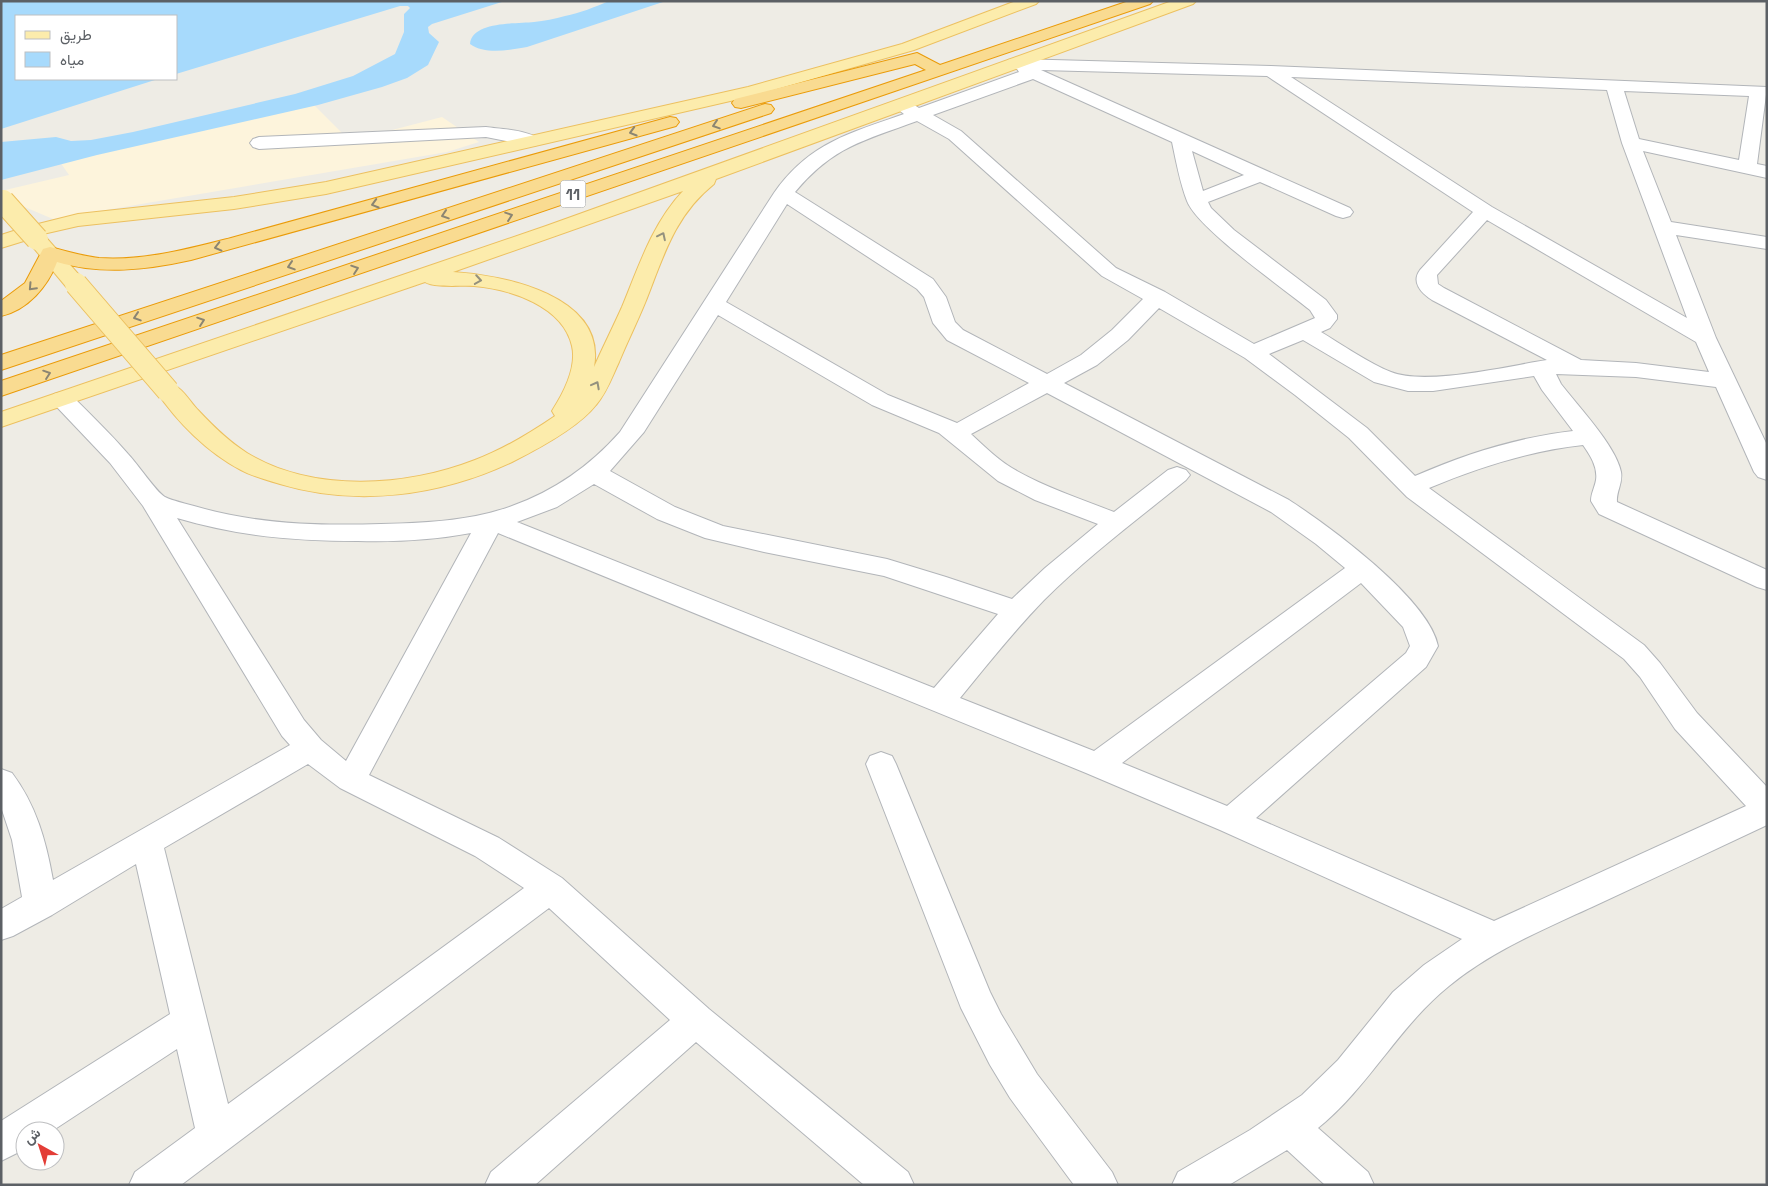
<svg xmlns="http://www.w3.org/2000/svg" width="1768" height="1186" font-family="'Space Grotesk',Vazirmatn,sans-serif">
  <rect width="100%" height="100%" fill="#eeece5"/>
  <path fill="#fdf4dc" d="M306,97L350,141L442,117L479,142L447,152L53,219L1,197V191L69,175L58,159Z"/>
  <path fill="#a7dafc" d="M1,1H505L432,24L428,27L429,33L439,42L428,65L407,78L382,87L318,105L97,155L1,180V142L56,137L71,141L91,140L133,132L295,94L353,76L395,54L404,32V14L410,8L408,6H400L176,74V16H16V79H158L1,129Z
    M609,1H666L527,47C510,50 485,55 470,44C472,21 517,24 534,22C544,21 555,19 565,16C580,13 595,7 609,1Z"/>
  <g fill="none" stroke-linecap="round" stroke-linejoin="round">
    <g stroke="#b2b5b9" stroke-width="2">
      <path id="minor" d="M1014,59L1271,66L1767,87L1757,164L1767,166V178L1643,151L1671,222L1767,237V249L1676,235L1716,338L1767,445V480L1758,477L1754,472L1716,387L1636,377L1556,374L1561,384C1578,406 1616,446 1621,472C1623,483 1616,492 1617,502L1767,570V590L1757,587L1599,514L1591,501C1591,493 1595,487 1596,480C1598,467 1590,455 1583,445C1529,451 1479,467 1429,488L1644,645L1660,663L1697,713L1767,787V825C1708,853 1650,880 1592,907C1542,930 1492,951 1449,986C1398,1027 1369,1087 1318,1128L1368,1172L1374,1185H1325L1287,1150L1229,1185H1172L1178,1172L1250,1130L1302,1095L1338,1060L1393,992L1424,965L1462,939L1220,830L1086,773L498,533L369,775L499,838L562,878L709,1009L908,1172L914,1185H864L696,1042L535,1185H485L491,1172L670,1020L549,908L181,1185H129L135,1172L195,1128L177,1049L52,1131H25V1149L1,1161V1121L170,1014L136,864L52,915L13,936L1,940V909L22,897L12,840L1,807V769L12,773C36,805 46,840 53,880L290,745L282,736L143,506L110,463L54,404L50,399L54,394L62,392L70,394C90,414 110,433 128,454C137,463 156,492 165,497C173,501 184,503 194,506C255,524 318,526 381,524C425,523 471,521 512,506C554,491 590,466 620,432L774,193C809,143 850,133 904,114L892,105L895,101C905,99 911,103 919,108L1019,72L1017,69L1008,68L1006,64L1008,60ZM1041,70L1267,76L1473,212L1420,270C1411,282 1421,293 1432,300L1547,360C1508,366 1425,386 1391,372C1370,364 1341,344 1321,332L1330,328L1337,319V315L1326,300L1234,230L1211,208L1208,202L1260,182L1336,216L1343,218L1350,216L1353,212L1350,208ZM1291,77L1607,90L1622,143L1687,318L1492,207ZM1033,79L1172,142C1176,161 1180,183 1187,201C1197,228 1283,288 1310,310L1315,318L1254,344L1165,292L1116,268L961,131L933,115ZM1624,91L1749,96L1739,160L1639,139ZM917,121L949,139L1102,276L1143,299L1112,330L1081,355L1047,374L963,330L955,322L946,297L933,279L795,192C834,146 863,141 917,121ZM1192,151L1244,175L1203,191ZM787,204L917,289L924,297L933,323L947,340L1029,383L957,423L888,395L726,302ZM1487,220L1696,342L1709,372L1636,363L1581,360L1444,288L1438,284L1437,275ZM1159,308L1245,358L1295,395L1349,438L1407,497L1624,659L1640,677L1675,729L1746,806L1494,921L1256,818L1426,667L1438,646C1429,599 1329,526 1289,500L1064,383L1097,365L1128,340ZM718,315L872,405L939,433L998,481L1035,500L1098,524L1045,568L1012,599L946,577L887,559L723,526L675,507L610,471L644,432ZM1303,340L1374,382L1408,391H1433L1534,376L1542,390L1573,431C1519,437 1465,454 1415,476L1367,428L1269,354ZM1047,393L1271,512L1316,544L1345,568L1094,751L960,698C987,665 1014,631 1044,600C1088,556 1138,519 1186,480L1190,475L1186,470L1177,467L1168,470L1114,512C1081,499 1047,488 1017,471C1000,462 985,447 971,434ZM594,484L657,519L705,538L764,552L884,576L998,614L934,688L517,522L557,507ZM177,518C237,536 295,541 358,541C395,542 434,540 471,533L346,761L321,740L304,720ZM1361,583L1403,627L1410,646L1406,653L1227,806L1122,763ZM308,764L340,788L475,856L524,888L228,1104L164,848Z
        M486,127C499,129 533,130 540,141L537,145L531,146L486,137L259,149L253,147L250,143L253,139L259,137Z
        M881,752L892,756L896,764L990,992L1001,1014L1037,1074L1112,1172L1118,1185H1074L1010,1098L990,1065L961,1008L866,764L870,756Z"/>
    </g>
    <g stroke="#ecc060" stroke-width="2">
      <path id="major" d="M1016,1H1039L1036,4L914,50L752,96L326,194L234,209L78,226L43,234L87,284L84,289L76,290L68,289L27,240L1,248V235L26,227L78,214L234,197L326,182L748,87L902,44Z
        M1172,1H1196L1193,4L716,179L714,184C674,216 663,258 645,303C637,323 627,342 619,362C612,377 607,392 596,405C578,428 538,449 512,462C440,496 357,507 280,484C267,480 254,477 241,470C208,453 177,422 156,391L160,386C165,385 169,383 175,386C183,389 191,403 198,410C213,426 228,441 247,453C313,493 406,487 475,460C504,449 530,433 555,416L552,411C563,394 577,367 572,346C563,306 510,289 474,286C462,285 434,288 425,282L1,427V412L546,226ZM683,191C652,224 639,266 622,307C613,327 603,347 594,367C607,296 504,275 453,272Z"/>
    </g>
    <g stroke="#ea9b09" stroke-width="2">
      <path id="highway" d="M1129,1H1153L1150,4L1,396V381L926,70L915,64L741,108L735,107L732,103L735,99L917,53L940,65Z
        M765,104L771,105L774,109L771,113L1,370V355Z
        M670,117L676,118L679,122L676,126L191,260C146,270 102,275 57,262C48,286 28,310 1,316V301L25,283L43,249L50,247C66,251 82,256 99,258C144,261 188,249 231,238Z"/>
    </g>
    <use href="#minor" fill="#fff" fill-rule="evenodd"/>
    <use href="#major" fill="#fcecac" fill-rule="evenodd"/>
    <use href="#highway" fill="#f9db91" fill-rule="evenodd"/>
    <g stroke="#ecc060" stroke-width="19" stroke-linecap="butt">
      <path id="major-bridge-far1" d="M1,199L4,202"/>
    </g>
    <g stroke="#ecc060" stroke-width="24" stroke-linecap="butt">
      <path id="major-bridge" d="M3,201L37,239
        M76,284L168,391"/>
    </g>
    <use href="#major-bridge-far1" stroke="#fcecac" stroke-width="18"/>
    <use href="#major-bridge" stroke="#fcecac" stroke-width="22"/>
  </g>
  <defs><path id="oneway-chevron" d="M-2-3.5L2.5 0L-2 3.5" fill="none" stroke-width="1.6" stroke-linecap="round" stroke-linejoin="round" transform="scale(1.25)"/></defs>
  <g stroke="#8b8572">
    <use href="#oneway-chevron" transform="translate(716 125) rotate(162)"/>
    <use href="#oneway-chevron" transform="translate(633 132) rotate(164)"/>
    <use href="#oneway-chevron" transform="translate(375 204) rotate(164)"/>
    <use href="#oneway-chevron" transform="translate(445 215) rotate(162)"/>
    <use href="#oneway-chevron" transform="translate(509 216) rotate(-19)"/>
    <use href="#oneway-chevron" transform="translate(218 247) rotate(166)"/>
    <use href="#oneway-chevron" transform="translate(291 266) rotate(162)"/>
    <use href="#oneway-chevron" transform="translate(355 269) rotate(-19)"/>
    <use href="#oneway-chevron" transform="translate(32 287) rotate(133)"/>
    <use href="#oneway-chevron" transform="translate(137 317) rotate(162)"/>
    <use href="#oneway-chevron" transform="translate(201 321) rotate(-19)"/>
    <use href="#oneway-chevron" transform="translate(47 374) rotate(-19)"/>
  </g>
  <g stroke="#94917e">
    <use href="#oneway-chevron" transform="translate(662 236) rotate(-64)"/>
    <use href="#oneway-chevron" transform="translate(478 280) rotate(9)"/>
    <use href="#oneway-chevron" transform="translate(596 385) rotate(-62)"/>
  </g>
  <g text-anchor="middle" stroke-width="5" stroke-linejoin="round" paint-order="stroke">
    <rect fill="#fff" stroke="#8d9093" stroke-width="1" x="560.5" y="180.5" width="25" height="27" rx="4"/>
    <g font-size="16" font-weight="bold" fill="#5c6065">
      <text x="573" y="200">11</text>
    </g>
  </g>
  <rect width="1768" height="1186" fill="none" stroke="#5c6065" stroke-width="5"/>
  <rect x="15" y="15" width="162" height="65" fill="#ffffff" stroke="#bebfc1"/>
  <rect x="25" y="31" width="25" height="8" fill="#fcecac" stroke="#bebfc1"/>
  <text x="60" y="40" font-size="15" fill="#5c6065">طريق</text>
  <rect x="25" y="52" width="25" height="15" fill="#a7dafc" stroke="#bebfc1"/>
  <text x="60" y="65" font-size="15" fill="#5c6065">مياه</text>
  <g transform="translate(40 1146) rotate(321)"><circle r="24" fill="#ffffff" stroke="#bebfc1"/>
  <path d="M0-4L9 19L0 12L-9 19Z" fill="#e33d36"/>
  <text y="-8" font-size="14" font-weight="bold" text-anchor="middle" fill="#5c6065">ش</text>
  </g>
</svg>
